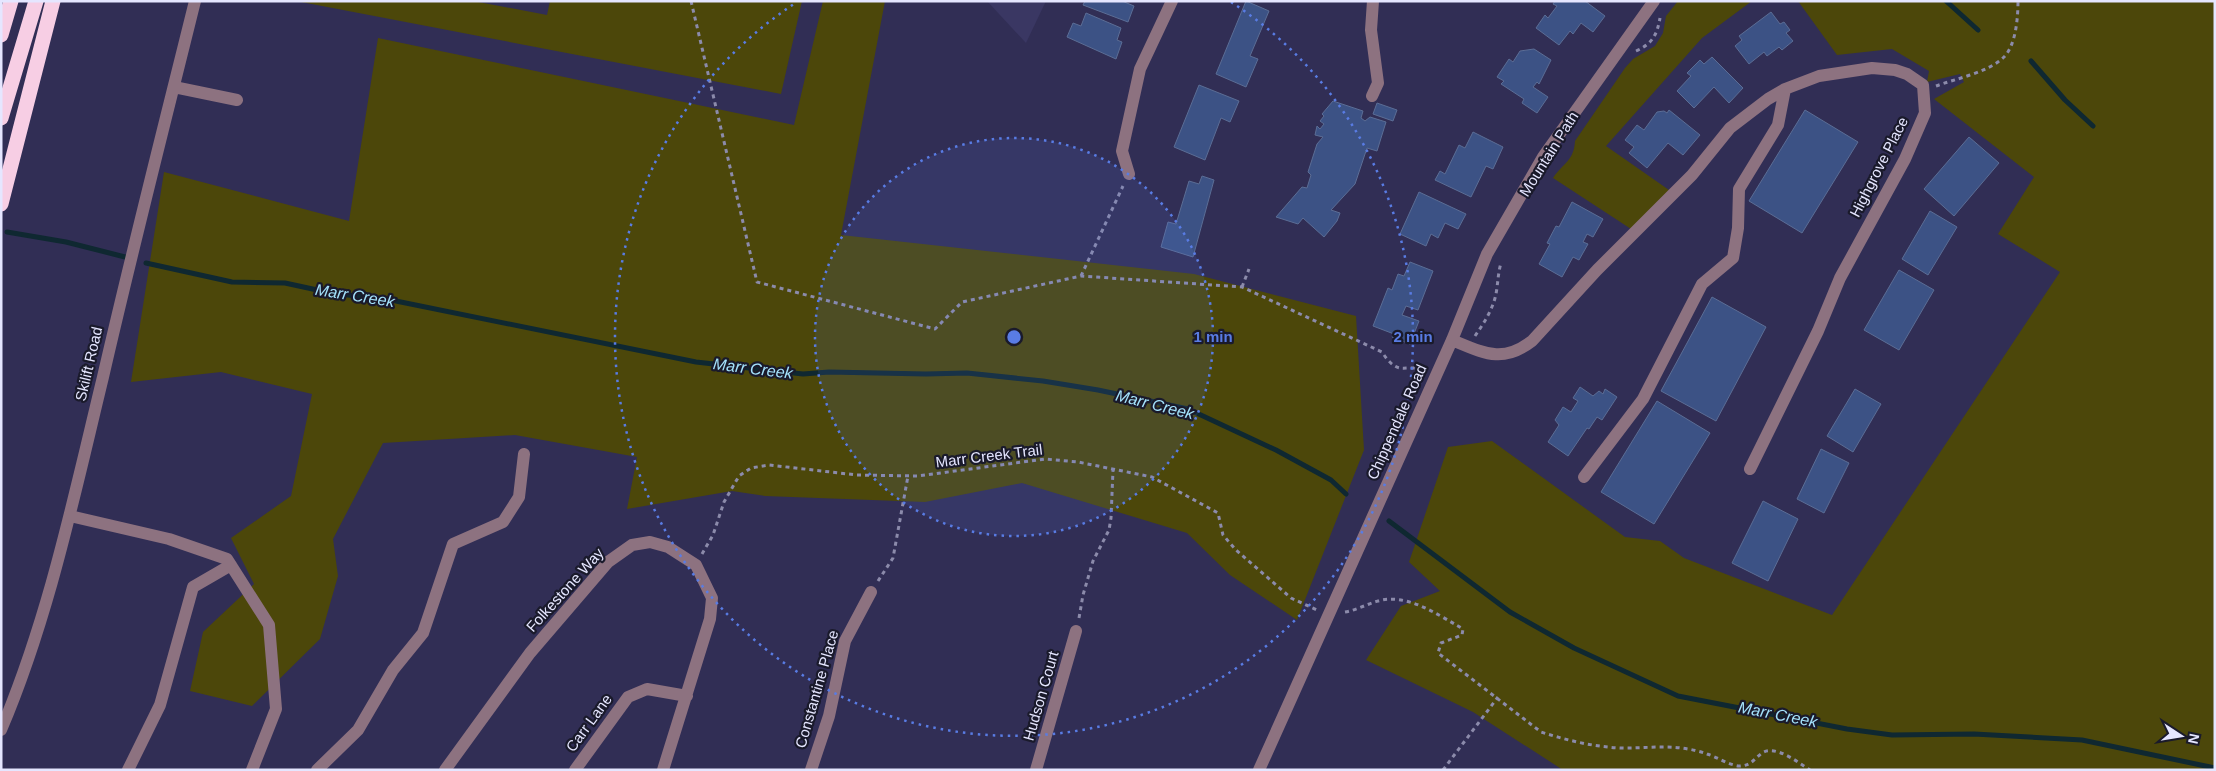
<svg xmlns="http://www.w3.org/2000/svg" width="2216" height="771" font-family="Helvetica,sans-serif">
  <rect width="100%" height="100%" fill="#312e55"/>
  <path fill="#3a3763" d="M987,1H1046L1026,43Z"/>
  <path fill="#4c470a" d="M296,1H473L547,15L550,1H802L781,94Z
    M823,1H885L841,235L1194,274L1356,316L1364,450L1297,620L1230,575L1187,533L1022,483L925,502L765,496L732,491L627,509L637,457L515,435L383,443L333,539L338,576L320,639L252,706L190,691L203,632L254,584L231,538L291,496L312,394L221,372L131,382L164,172L349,221L378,38L794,125Z
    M1678,1H1752L1702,38L1606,146L1669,190L1631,229L1553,178C1563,163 1574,161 1575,141L1625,68L1633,59L1655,46L1663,33L1666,16Z
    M1798,1H2215V770H1563L1473,712L1366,660L1401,606L1440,591L1409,562L1448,447L1492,441L1625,537L1660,541L1684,558L1832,615L2060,272L1998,234L2034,177L1934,99L1964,82L1960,74L1927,82L1929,71L1892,49L1837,55Z"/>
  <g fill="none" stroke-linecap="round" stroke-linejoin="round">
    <path stroke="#0f2831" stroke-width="5" d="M1946,1L1978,30
      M2031,61L2065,100L2093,126
      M7,232L66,242L125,257
      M146,263L232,282L285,283L331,293L391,300L696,362L803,374L829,372L926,374L967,373L1043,381L1098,390L1188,409L1276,450L1331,480L1346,494
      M1389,521L1510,612L1574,648L1678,696L1847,729L1892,735L1974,734L2082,740L2215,768"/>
  </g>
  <path fill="#3c5285" stroke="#5b6d95" d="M1085,1H1122L1134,6L1128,22L1083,5Z
    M1246,1L1269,11L1250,56L1258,59L1246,87L1216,74Z
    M1555,1H1585L1605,16L1593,32L1581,23L1573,34L1570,31L1559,45L1536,28L1545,15L1548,18L1557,6L1553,4Z
    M1771,12L1780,24L1784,22L1790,30L1786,33L1793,41L1782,50L1779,47L1767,56L1764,52L1749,64L1735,46L1742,40L1739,36Z
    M1086,13L1121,28L1117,40L1122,42L1116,59L1067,37L1073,23L1081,26Z
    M1534,49L1551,60L1539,84L1537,82L1533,87L1548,97L1537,113L1522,103L1524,99L1501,84L1504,81L1497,77L1509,59L1513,62L1520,51Z
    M1712,57L1743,88L1729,103L1714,87L1694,108L1677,91L1691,76L1687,73L1700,60L1704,64Z
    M1199,85L1239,101L1230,122L1221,118L1205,160L1174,147Z
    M1333,101L1363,111L1361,118L1365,121L1370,117L1386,122L1377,151L1367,148L1355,184L1331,210L1340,213L1337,221L1324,237L1303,218L1298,224L1276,217L1302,187L1307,188L1311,175L1308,172L1317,144L1323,137L1315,135L1317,126L1320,129L1324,124L1320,121L1324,116L1322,114Z
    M1377,103L1397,110L1393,121L1373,114Z
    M1669,110L1700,135L1683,155L1668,143L1647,168L1629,153L1634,147L1625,140L1637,125L1644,130L1657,112L1664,111L1667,113Z
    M1805,110L1858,142L1802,233L1749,201Z
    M1473,132L1503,147L1493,169L1486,166L1471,197L1435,180L1440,171L1445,174L1459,145L1465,148Z
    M1969,137L1999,163L1954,216L1924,189Z
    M1202,176L1214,180L1193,257L1161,247L1168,222L1176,224L1189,181L1199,184Z
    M1419,192L1466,214L1458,229L1445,223L1438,238L1431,234L1426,246L1400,234Z
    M1572,202L1603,219L1593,237L1587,234L1583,242L1588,244L1579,260L1573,257L1562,277L1539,264L1550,244L1547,243L1556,226L1559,227Z
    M1930,211L1957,227L1928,275L1902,259Z
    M1410,262L1433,271L1418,310L1406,306L1402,315L1419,321L1410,344L1392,337L1394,334L1373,326L1388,288L1392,290L1398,274L1404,276Z
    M1899,270L1934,290L1899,350L1864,330Z
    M1712,297L1766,327L1716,421L1661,391Z
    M1580,387L1593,396L1599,391L1603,394L1605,389L1617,397L1602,420L1597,417L1589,429L1587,428L1568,456L1548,442L1559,425L1555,420L1563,407L1571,412L1578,401L1573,398Z
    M1855,389L1881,404L1853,452L1827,436Z
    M1657,401L1710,433L1654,524L1601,492Z
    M1821,449L1849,463L1824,513L1797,499Z
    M1763,501L1798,519L1768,581L1732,563Z"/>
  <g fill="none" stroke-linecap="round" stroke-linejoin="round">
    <path stroke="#8c8bab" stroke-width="3" stroke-dasharray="4 4" stroke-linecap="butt" d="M691,1L757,282L935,329L962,302L1081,276L1242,287L1382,352C1399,378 1404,363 1425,370
      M1636,51C1652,44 1657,35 1660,18
      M1936,86C1955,79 1989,72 2004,57C2016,45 2018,17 2018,1
      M1081,276L1123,186
      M1242,287L1249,269
      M1475,336C1484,323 1493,309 1496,294C1498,283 1498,273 1501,263
      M702,554L713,535L724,502L739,476L751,468L769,465L857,475L918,476L1045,459L1078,462L1152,477L1218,513L1223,535L1236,550L1291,598L1317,610
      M878,581L893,558L908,476
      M1345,612C1357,610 1367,604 1378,601C1406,593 1435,613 1458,626L1463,629L1462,635L1441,643L1438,653L1541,732C1563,739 1586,745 1608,747C1632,750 1657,745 1681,748C1690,749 1699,751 1707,754C1717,757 1729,765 1739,766C1751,766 1754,759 1762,753C1775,744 1799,763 1810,770
      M1079,618L1083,595L1093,561L1109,530L1111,518L1113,470
      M1443,770L1498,697"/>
    <path stroke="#8d7280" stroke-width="12" d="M174,87L237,100
      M1372,96L1378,83L1371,30L1373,1
      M1129,174L1122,151L1140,69L1172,1
      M1452,340C1484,353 1502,364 1532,341L1597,270L1692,175L1730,128L1768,99L1785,89L1819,76L1872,68L1895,70L1907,74L1923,85L1925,113L1905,159L1840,278L1818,331L1750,469
      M1584,477L1643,399L1702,284L1733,258L1738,228L1739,189L1778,125L1785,89
      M70,516L169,539L227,559L269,625L276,709L252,770
      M1,730C49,617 74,496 103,377C132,251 164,126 195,1
      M128,770L160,705L193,587L231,565
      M317,770L358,730L393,670L423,633L453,544L503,522L519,497L524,454
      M445,770L530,653L608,562L632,545L650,542L668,547L696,565L712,598L710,619L663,770
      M575,770L628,697L647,689L687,696
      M811,770L829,716L845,641L871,592
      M1036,770L1076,631
      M1259,770L1452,340L1487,254L1543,157L1654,1"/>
    <path stroke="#f7cee4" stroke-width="15" d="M1,35L11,1
      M1,118L36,1
      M1,204L53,1"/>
  </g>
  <circle cx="1014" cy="337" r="199" fill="#597ce4" fill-opacity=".12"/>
  <g fill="none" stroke="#597ce4" stroke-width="2.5" stroke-dasharray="2.5 5">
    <circle cx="1014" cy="337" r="199"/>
    <path d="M1231 2A399 399 0 1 1 797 2"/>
  </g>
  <g text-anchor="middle" stroke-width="4.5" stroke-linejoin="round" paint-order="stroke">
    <g font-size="15" fill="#e5e6ff" stroke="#1a1a2b">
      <text transform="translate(1549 154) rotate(-58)" y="5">Mountain Path</text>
      <text transform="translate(1879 167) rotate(-63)" y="5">Highgrove Place</text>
      <text transform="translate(89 364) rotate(-77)" y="5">Skilift Road</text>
      <text transform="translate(1397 422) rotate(-66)" y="5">Chippendale Road</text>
      <text transform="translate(989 456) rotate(-7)" y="5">Marr Creek Trail</text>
      <text transform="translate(565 590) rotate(-48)" y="5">Folkestone Way</text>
      <text transform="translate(817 689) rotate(-74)" y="5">Constantine Place</text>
      <text transform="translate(1041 696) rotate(-74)" y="5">Hudson Court</text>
      <text transform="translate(589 723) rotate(-54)" y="5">Carr Lane</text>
    </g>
    <g font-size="16" font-style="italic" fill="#a4e2fb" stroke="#1a1a2b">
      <text transform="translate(355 295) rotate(9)" y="6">Marr Creek</text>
      <text transform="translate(753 368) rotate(7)" y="6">Marr Creek</text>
      <text transform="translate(1155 404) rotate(14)" y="6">Marr Creek</text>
      <text transform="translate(1778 714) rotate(11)" y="6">Marr Creek</text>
    </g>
  </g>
  <circle cx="1014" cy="337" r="8" fill="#597ce4" stroke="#1a1a2b" stroke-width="2.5"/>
  <g font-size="15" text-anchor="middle" font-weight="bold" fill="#597ce4" stroke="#1a1a2b" stroke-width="4.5" stroke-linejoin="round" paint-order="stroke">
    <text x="1213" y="342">1 min</text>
    <text x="1413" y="342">2 min</text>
  </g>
  <rect width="2216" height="771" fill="none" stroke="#e5e6ff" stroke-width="5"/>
  <g transform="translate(2181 736) rotate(102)" stroke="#1a1a2b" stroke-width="4" paint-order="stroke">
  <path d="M0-4L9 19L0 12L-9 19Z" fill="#e5e6ff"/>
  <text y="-8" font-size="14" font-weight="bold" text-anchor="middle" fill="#e5e6ff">N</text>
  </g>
</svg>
